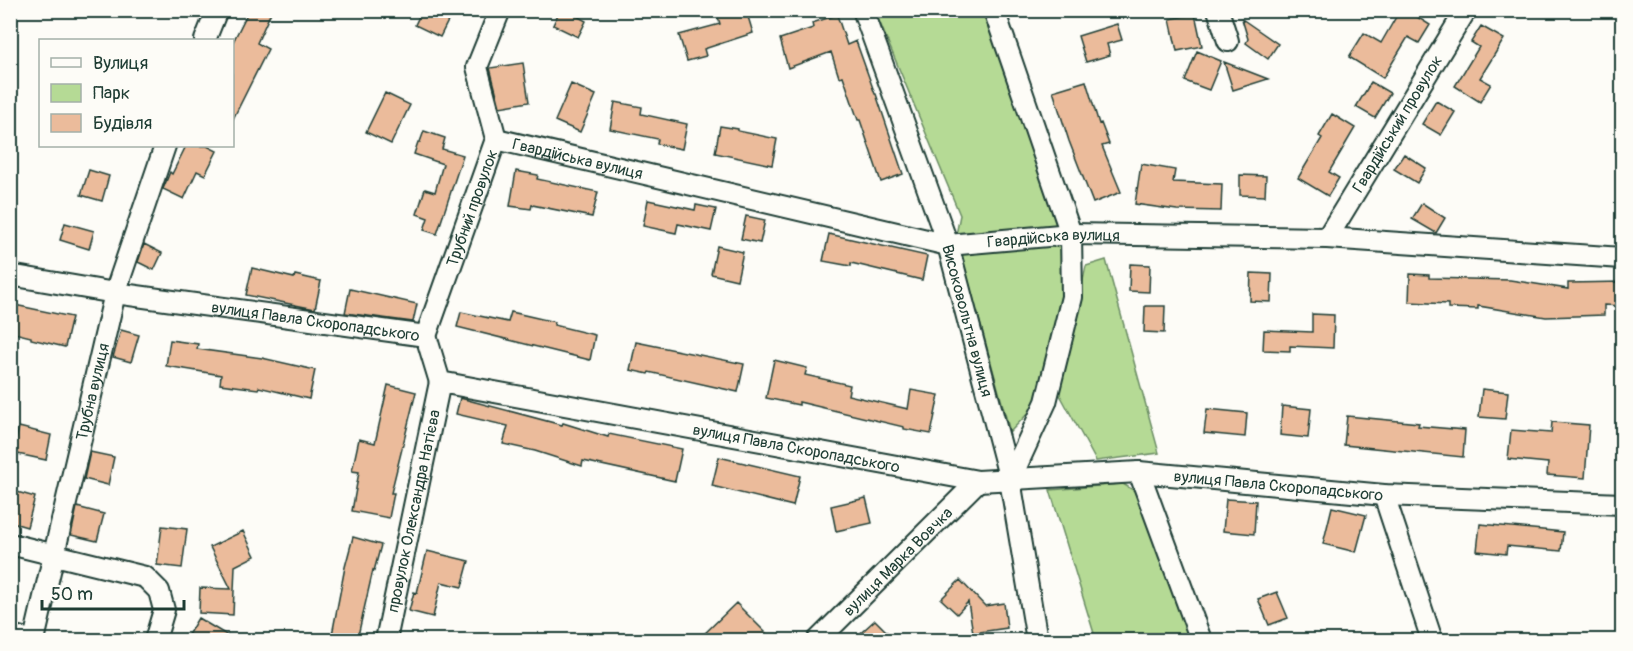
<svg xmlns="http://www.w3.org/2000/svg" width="1633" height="651" font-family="Pangolin,sans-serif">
  <rect width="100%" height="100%" fill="#fdfcf7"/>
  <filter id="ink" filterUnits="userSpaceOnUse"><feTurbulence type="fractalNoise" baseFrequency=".0167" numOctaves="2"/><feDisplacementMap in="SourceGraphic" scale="12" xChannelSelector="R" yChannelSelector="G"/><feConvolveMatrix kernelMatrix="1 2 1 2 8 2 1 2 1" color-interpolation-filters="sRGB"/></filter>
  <g filter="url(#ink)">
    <path fill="#b5da95" stroke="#6a8c64" stroke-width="1.5" d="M875,11H987L1067,239L1064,295L1035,406L1010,432L956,235L960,215Z
      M1106,260L1159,453L1096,461L1059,393L1086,266Z
      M1123,484L1140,494L1193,640H1096L1050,490Z"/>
    <path fill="#ebbb9b" stroke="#1f3d34" stroke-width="1.5" d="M249,10H272L257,43L268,49L232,121V44Z
      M422,10H430L449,19L440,37L415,25Z
      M560,10H566L586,21L578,37L553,25Z
      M716,10H746L753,33L704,49L706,56L687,61L679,35L720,24Z
      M1400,10H1406L1430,25L1419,43L1408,37L1383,78L1349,57L1364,33L1381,43Z
      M1195,14L1202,46L1177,51L1170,19Z
      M837,15L847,45L856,41L875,94H876L903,174L881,182L860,120H858L843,76L839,77L831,52L788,68L780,39L813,28L812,23Z
      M1242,19L1278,44L1268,59L1246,43L1248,39Z
      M1117,24L1122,40L1107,44L1110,55L1086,62L1078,36Z
      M1481,26L1504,39L1480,78L1491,84L1480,102L1455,86L1479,47L1471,42Z
      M1197,51L1221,61L1209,90L1185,81Z
      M1224,62L1268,79L1233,90Z
      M523,63L529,102L500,107L490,68Z
      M1086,81L1099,124L1101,123L1109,144L1102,146L1121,192L1093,203L1069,141L1053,91Z
      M1371,82L1390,93L1375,118L1356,107Z
      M571,84L596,95L580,132L555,121Z
      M385,93L410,105L391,144L366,132Z
      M1436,101L1455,112L1441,135L1422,124Z
      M615,102L642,107L641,114L687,124L682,149L657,144L658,139L610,129Z
      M1332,114L1355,128L1329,172L1339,178L1328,196L1298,178L1322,138L1319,136Z
      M720,126L738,129V131L777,139L772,165L715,153Z
      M424,131L445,138L442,149L463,155L437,234L424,230L428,218L417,214L425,189L435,192L443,164L414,154L418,142H420Z
      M186,146H207L217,151L205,175L197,171L184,199L163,189L170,172L172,174Z
      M1404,154L1426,168L1417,183L1394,169Z
      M1141,164L1175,170L1173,182L1222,184L1221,211L1177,210L1135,204Z
      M89,170L109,176L102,201L81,195Z
      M516,171L538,175L537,179L598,192L592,217L532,205L531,209L510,206Z
      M1240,175L1266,176L1265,196L1240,195Z
      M648,200L695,210L696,205L716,209L711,231L678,224L676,233L643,226Z
      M1422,203L1445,218L1436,233L1412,219Z
      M746,216L765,220L760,243L741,239Z
      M65,223L94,231L89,249L60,240Z
      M829,234L927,256L922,280L851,263V266L823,261Z
      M144,244L162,253L154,270L138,262Z
      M717,246L743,252L737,280L711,274Z
      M1130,264L1150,265L1149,292L1129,291Z
      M252,268L294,278L295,275L321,281L315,309L246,295Z
      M1251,273L1272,274L1271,302L1250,301Z
      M1410,274L1429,275V278L1510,280L1568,289V283L1623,282V306L1604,305V315L1546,317L1478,306V309L1448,308V304L1409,302Z
      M350,289L417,304L413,322L345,313Z
      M10,304L72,317L65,347L31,339V337L10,332Z
      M1145,306H1165L1164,333L1144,332Z
      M461,312L508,322L511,312L555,322L554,325L595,335L590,360L457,327Z
      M1312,314L1334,315L1333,348L1290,346V351L1263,350L1264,330L1312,332Z
      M121,330L139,335L131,362L113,357Z
      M170,340L198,344L197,349L262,358L315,370L309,399L259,387L258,389L220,384L221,375L166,366Z
      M636,342L744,364L738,392L649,372L648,374L630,370Z
      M774,360L807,368L805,375L850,385L848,395L908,409L911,390L939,395L931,434L904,429V427L799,402V405L766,398Z
      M388,385L416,392L391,493H394L389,518L352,511L359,472L352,471L359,439L375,443Z
      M1482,389L1508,392L1505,419L1479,417Z
      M460,398L562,425L563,423L608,437L609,434L682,449L675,481L583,461L582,466L535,451L503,444L508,426L456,414Z
      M1282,406L1311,409L1308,438L1280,435Z
      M1207,409L1247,413L1245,437L1204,433Z
      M1347,416L1419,423L1418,426L1465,430L1463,457L1344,445Z
      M1552,422L1589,425L1585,478L1547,475L1548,463L1508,459L1511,430L1551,433Z
      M19,427L51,435L46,460L13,453Z
      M90,452L114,457L108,485L84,479Z
      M719,457L800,476L793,506L712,486Z
      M10,490L35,497L27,527L10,522Z
      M866,498L872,523L836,531L831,506Z
      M1226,499L1256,501L1254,534L1223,531Z
      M77,507L104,514L97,541L71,535Z
      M1332,507L1366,515L1356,552L1323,544Z
      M1480,524L1563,532L1561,551L1507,546L1506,554L1477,551Z
      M162,526L187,529L182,568L157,565Z
      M243,531L255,556L235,566L233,615L199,613L200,588L231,589L210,547Z
      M353,537L381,545L374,571L373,570L357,640H331L345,567Z
      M427,551L469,561L462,587L441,582L433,617L409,611L414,592L417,593Z
      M960,580L985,606L1004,603L1007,628L973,633L968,602L957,614L941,599Z
      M1277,592L1288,618L1269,625L1258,599Z
      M736,603L773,640H698Z
      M198,618L235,640H185Z
      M875,620L895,640H853Z"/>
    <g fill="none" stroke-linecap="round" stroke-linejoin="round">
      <g stroke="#1f3d34" stroke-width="24">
        <g id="minor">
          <path id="s1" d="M863,10L948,245L1010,480L1037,640"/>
          <path d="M994,10L1071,234L1072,297L1046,402L1010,480"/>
          <path d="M1218,10L1228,41"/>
          <path d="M205,40L217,10"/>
          <path id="s2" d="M496,139L948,245L1071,234L1327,238L1622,258"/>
          <path id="s3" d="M1327,238L1466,10"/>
          <path id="s4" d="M10,275L115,293L426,336L440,382L978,481L1139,472L1384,495L1622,504"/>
          <path id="s5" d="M426,336L496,139L477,67L500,10"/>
          <path d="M1139,472L1201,640"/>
          <path d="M1384,495L1432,640"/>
          <path d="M10,544L145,577L159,591L164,610L155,640"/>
          <path d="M10,635L31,640"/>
          <path id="s6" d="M34,640L115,293L165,146"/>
          <path id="s7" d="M386,640L440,382"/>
          <path id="s8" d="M818,640L978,481"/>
        </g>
      </g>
      <use href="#minor" stroke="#fdfcf7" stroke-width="20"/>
    </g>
  </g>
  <g text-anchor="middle" stroke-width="4.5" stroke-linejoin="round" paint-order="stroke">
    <g font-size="16" fill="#1f3d34" stroke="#fdfcf7">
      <text dy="6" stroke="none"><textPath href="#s3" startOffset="134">Гвардійський провулок</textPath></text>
      <text dy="6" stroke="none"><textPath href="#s2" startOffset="84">Гвардійська вулиця</textPath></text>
      <text dy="6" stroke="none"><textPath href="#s5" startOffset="136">Трубний провулок</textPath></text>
      <text dy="6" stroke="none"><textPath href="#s2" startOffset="570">Гвардійська вулиця</textPath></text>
      <text dy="6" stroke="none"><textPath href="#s1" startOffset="328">Високовольтна вулиця</textPath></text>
      <text dy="6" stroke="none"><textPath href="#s4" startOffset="309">вулиця Павла Скоропадського</textPath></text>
      <text dy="6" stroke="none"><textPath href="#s6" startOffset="255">Трубна вулиця</textPath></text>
      <text dy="6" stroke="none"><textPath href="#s4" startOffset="831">вулиця Павла Скоропадського</textPath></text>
      <text dy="6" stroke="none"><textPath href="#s4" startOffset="1317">вулиця Павла Скоропадського</textPath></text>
      <text dy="6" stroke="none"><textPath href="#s7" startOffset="132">провулок Олександра Натієва</textPath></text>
      <text dy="6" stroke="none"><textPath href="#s8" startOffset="112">вулиця Марка Вовчка</textPath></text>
    </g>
  </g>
  <rect width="1633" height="651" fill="none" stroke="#fdfcf7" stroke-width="36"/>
  <rect x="18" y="18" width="1597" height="615" fill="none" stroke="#1f3d34" stroke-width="2" filter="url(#ink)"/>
  <rect x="39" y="39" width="195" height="108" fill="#fdfcf7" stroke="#a4b0a9" stroke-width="1.5"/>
  <rect x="51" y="58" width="30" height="9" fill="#fdfcf7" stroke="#a4b0a9" stroke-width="1.5"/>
  <text x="93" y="69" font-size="18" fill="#1f3d34">Вулиця</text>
  <rect x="51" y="84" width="30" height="18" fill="#b5da95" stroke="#a4b0a9" stroke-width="1.5"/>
  <text x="93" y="99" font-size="18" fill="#1f3d34">Парк</text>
  <rect x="51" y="114" width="30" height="18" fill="#ebbb9b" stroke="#a4b0a9" stroke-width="1.5"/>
  <text x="93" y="129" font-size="18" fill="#1f3d34">Будівля</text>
  <path d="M42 600v9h142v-9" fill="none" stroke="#1f3d34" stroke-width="3"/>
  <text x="51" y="600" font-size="18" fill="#1f3d34" stroke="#fdfcf7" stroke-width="4.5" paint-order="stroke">50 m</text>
</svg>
